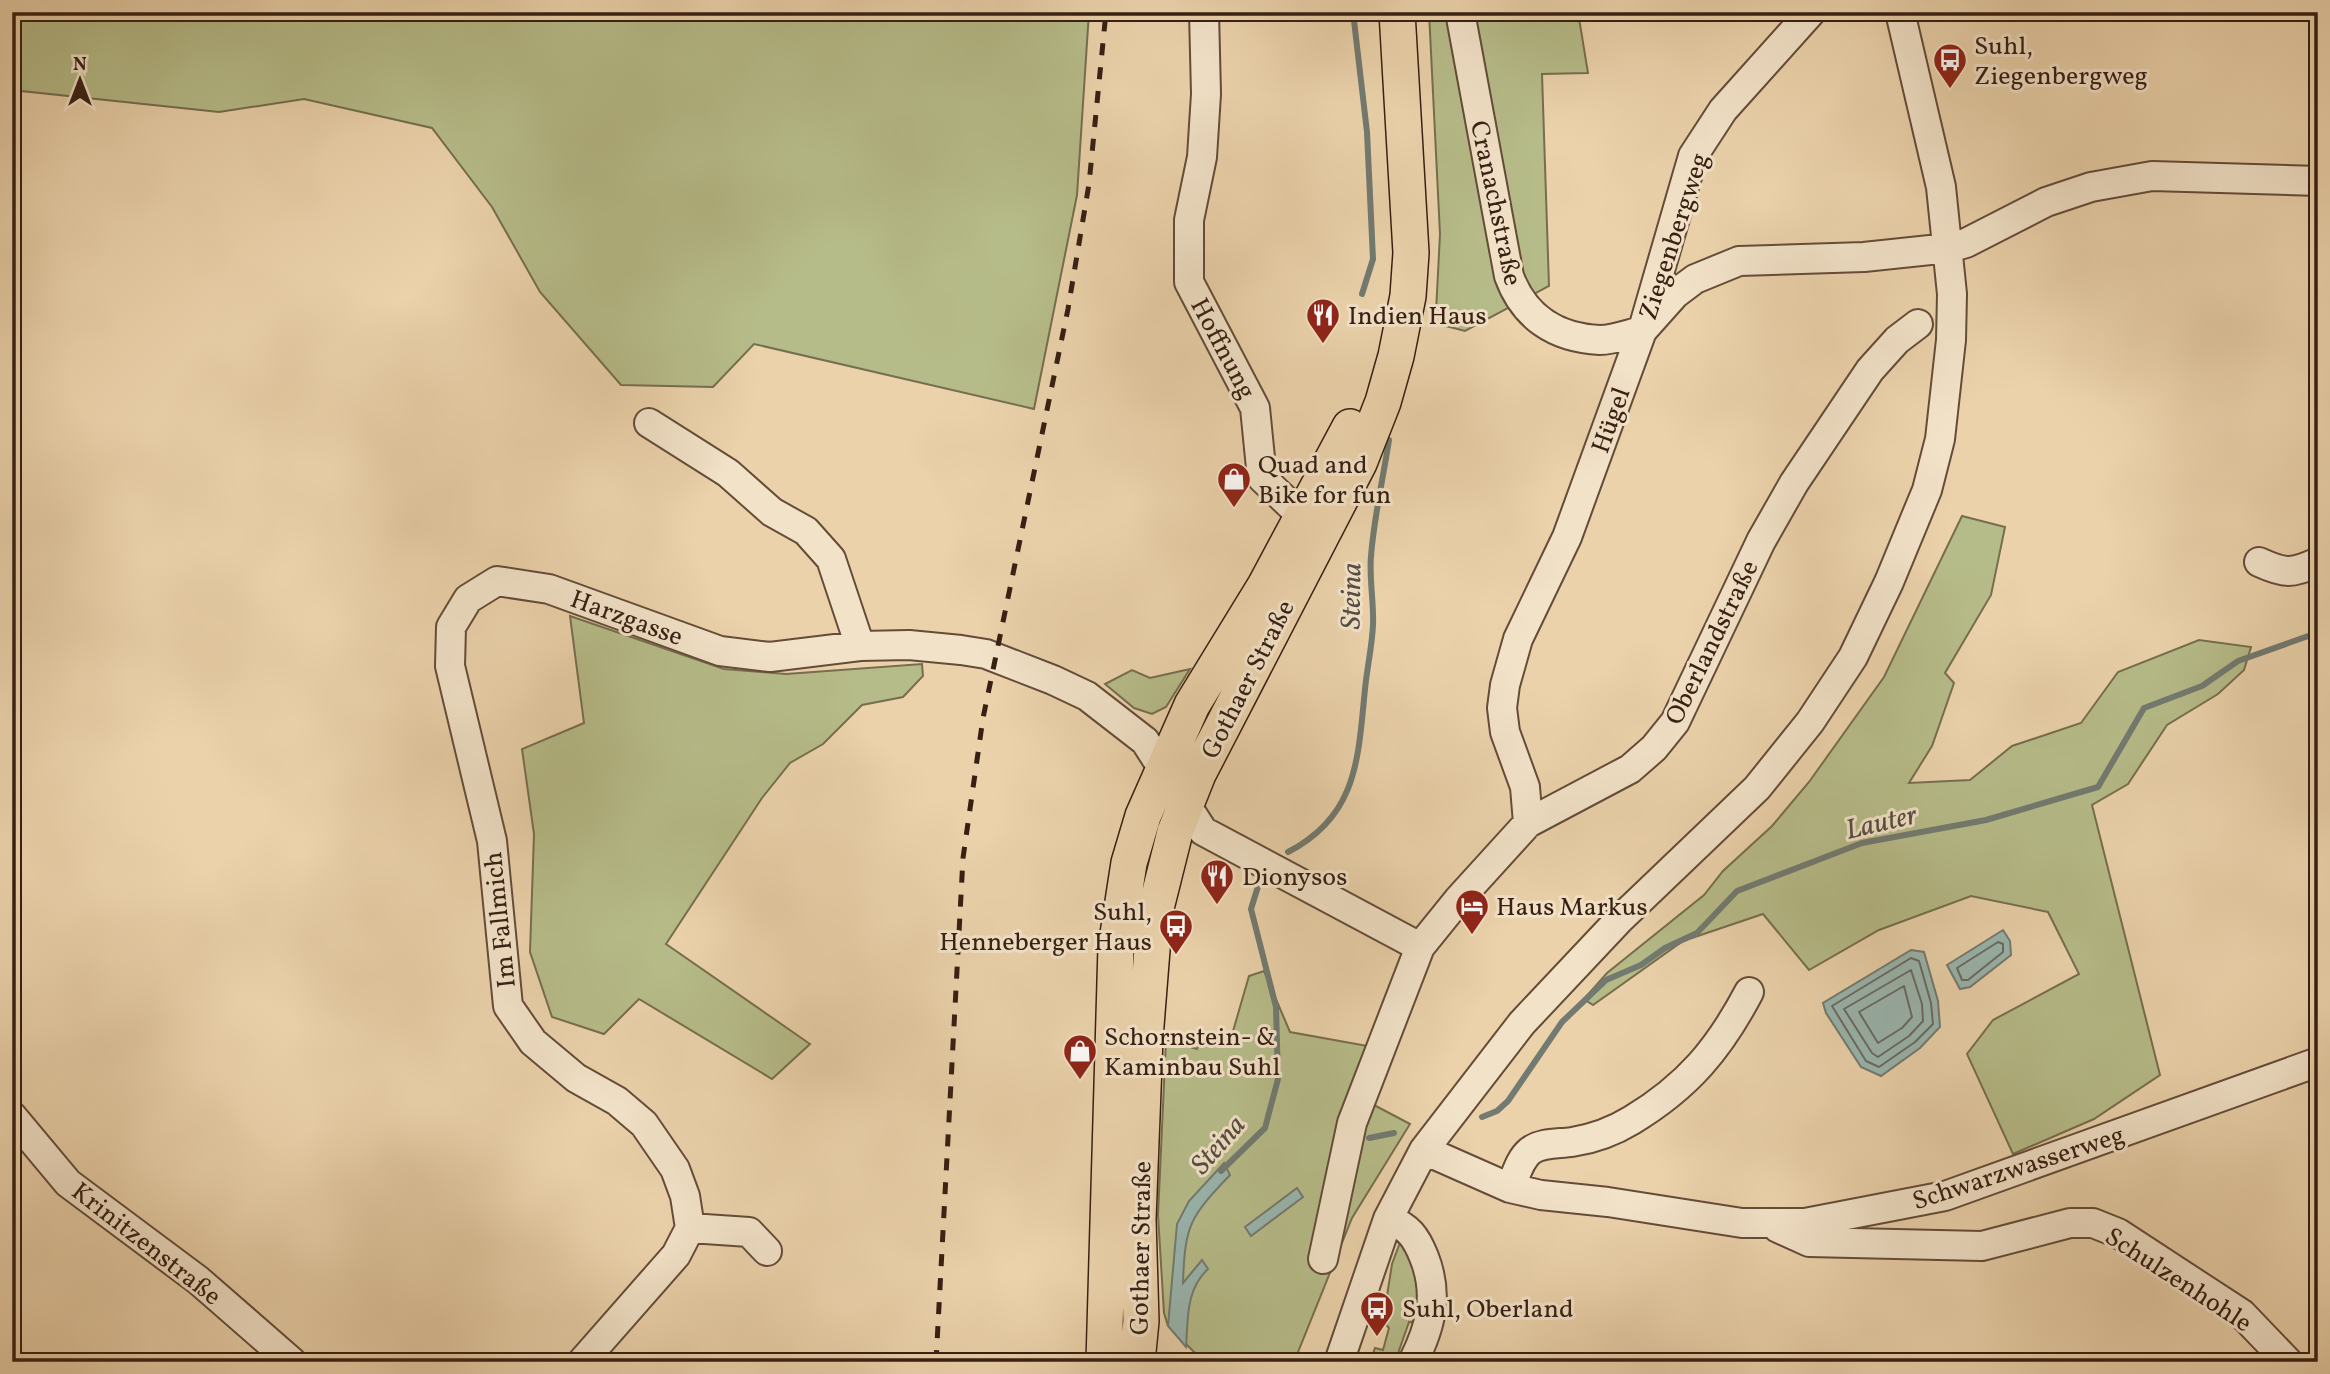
<svg xmlns="http://www.w3.org/2000/svg" width="2330" height="1374" font-family="Vollkorn,serif">
  <rect width="100%" height="100%" fill="#ebd2ab"/>
  <filter id="stains"><feTurbulence type="fractalNoise" baseFrequency=".00286" numOctaves="4"/><feColorMatrix values="0 0 0 0 .2 0 0 0 0 .09 0 0 0 0 .02 0 0 0 .5 -.17"/></filter>
  <radialGradient id="worn" r=".72"><stop offset=".6" stop-color="#630" stop-opacity="0"/><stop offset="1" stop-color="#630" stop-opacity=".3"/></radialGradient>
  <path fill="#b6bc89" stroke="#766e4e" stroke-width="2" d="M12,12H1089L1077,195L1034,409L754,344L713,387L621,385L540,292L492,207L432,128L304,99L219,112L12,90Z
    M1429,12H1578L1588,73L1542,74L1549,286L1465,331L1446,326L1436,312L1440,234Z
    M1962,516L2005,527L1991,595L1945,673L1954,683L1932,746L1909,783L1970,780L2012,746L2081,723L2118,672L2199,640L2251,647L2244,670L2218,694L2167,725L2128,784L2092,805L2160,1075L2094,1119L2013,1154L1967,1054L1993,1020L2079,974L2048,912L1971,896L1879,930L1809,970L1763,914L1683,941L1593,1005L1584,999L1607,973L1704,895L1723,871L1772,826L1809,782L1884,677Z
    M570,616L724,669L786,674L922,664L923,676L903,697L862,705L823,744L790,763L762,798L666,944L810,1044L772,1079L639,999L604,1034L552,1017L530,952L534,834L522,749L584,723Z
    M1190,669L1166,707L1152,714L1134,708L1105,684L1132,670L1150,678Z
    M1264,971L1290,1032L1373,1047L1355,1095L1410,1124L1352,1218L1294,1362H1204L1168,1326L1164,1313L1158,1215L1166,1040L1197,1049L1201,1037L1229,1045L1249,976Z
    M1401,1240L1413,1248L1423,1323L1409,1322L1395,1362H1370L1375,1348L1383,1350L1389,1328L1383,1321L1392,1264Z"/>
  <path fill="#99b6b0" stroke="#727a71" stroke-width="2" d="M2003,930L2010,941L2011,955L1970,987L1960,989L1947,965Z
    M1911,950L1924,952L1938,1001L1940,1027L1920,1048L1881,1076L1861,1067L1826,1013L1823,1003Z
    M1224,1163L1230,1175C1190,1217 1185,1224 1183,1283L1202,1260L1208,1269C1186,1289 1188,1318 1186,1347L1168,1326L1177,1224L1189,1201Z
    M1297,1188L1303,1197L1251,1236L1245,1227Z"/>
  <g fill="none" stroke-linecap="round" stroke-linejoin="round">
    <path stroke="#686a62" stroke-width="2" d="M1998,942L2003,944V952L1968,980H1962L1957,968Z
      M1911,958L1919,961L1931,1003L1933,1024L1915,1042L1879,1067L1866,1061L1832,1006Z
      M1911,970L1922,1004L1923,1021L1909,1036L1878,1057L1872,1053L1844,1009Z
      M1904,986L1912,1017L1902,1028L1878,1043L1859,1012Z"/>
    <path stroke="#727a71" stroke-width="6" d="M1353,12L1367,132L1373,259L1362,294
      M1288,852C1358,816 1358,758 1365,689C1367,668 1372,647 1373,625C1374,602 1369,579 1371,556C1374,517 1383,479 1389,440
      M1482,1117L1497,1111L1508,1101L1562,1022L1606,980L1641,965L1665,948L1697,933L1737,891L1862,843L1986,820L2098,787L2144,708L2202,686L2238,661L2311,635L2318,626
      M1369,1138L1394,1133
      M1221,1171L1265,1128L1278,1079L1276,1007L1251,909L1260,880"/>
    <g stroke="#644c39" stroke-width="32">
      <path id="minor" d="M1204,12L1206,94L1202,157L1189,220V282L1255,408L1262,478L1303,517L1318,526
        M1460,12L1509,276C1524,317 1555,338 1600,340C1613,340 1629,334 1642,331
        M1645,322L1693,156L1723,110L1811,12
        M649,423L728,473L772,512L806,531L831,559L860,646
        M2259,562C2285,574 2292,574 2318,562
        M1528,823L1525,787L1505,732L1502,708L1505,685L1518,639L1567,537L1642,331L1675,294L1695,279L1739,261L1864,257L1949,248L1966,243L2046,202L2091,187L2152,176L2318,181
        M12,1116L68,1183L198,1280L292,1362
        M1424,1150L1510,1188L1541,1195L1608,1202L1742,1223H1805L1945,1196L2318,1062
        M1510,1188C1516,1176 1519,1160 1530,1151C1542,1142 1558,1144 1572,1142C1592,1139 1614,1131 1632,1120C1688,1086 1719,1049 1749,992
        M1388,1219C1409,1227 1416,1237 1424,1257C1439,1295 1431,1326 1413,1362
        M690,1228L685,1196L675,1169L644,1124L617,1101L576,1078L533,1042L508,1006L492,841L450,666L451,627L468,599L497,581L549,589L720,651L770,657L860,646L909,645L961,650L986,654L1053,680L1087,696L1145,741L1203,831L1420,947
        M690,1228L749,1232L767,1251
        M1778,1228L1809,1242L1982,1246L2070,1223H2093L2118,1233L2242,1314L2288,1362
        M1323,1259L1352,1123L1420,947L1458,900L1528,823L1630,769L1654,748L1675,722L1761,541L1794,483L1870,370L1897,340L1918,324
        M582,1362L676,1255L690,1228
        M1339,1362L1388,1219L1424,1150L1522,1023L1619,920L1757,788L1810,722L1853,657L1889,582L1927,490L1940,439L1951,340L1952,294L1941,187L1900,12"/>
    </g>
    <g stroke="#371f13" stroke-width="38">
      <path id="major" d="M1104,1362L1116,947L1129,863L1143,816L1192,705L1265,586L1350,427
        M1137,1362L1141,1321L1138,1219L1145,1038L1155,912L1175,832L1198,774L1359,463L1383,402L1396,356L1408,296L1411,253L1397,12"/>
    </g>
    <use href="#minor" stroke="#f2e2c8" stroke-width="28"/>
    <use href="#major" stroke="#ebd2ab" stroke-width="35"/>
    <path stroke="#371f13" stroke-width="5" stroke-dasharray="12 12" stroke-linecap="butt" d="M936,1362L963,858L983,718L1068,309L1089,184L1106,12"/>
  </g>
  <defs>
    <g id="bus-pin" transform="scale(1.75)"><path d="M0 17L-7.5 6A9.5 9.5 0 1 1 7.5 6Z" fill="#8f2418" stroke="#f2e2c8"/><path d="M-5-6H5V4H4V6H2V4H-2V6H-4V4H-5ZM-3.5-4V0h7V-4ZM-3.5 1.2v1.5H-2V1.2ZM2 1.2v1.5H3.5V1.2Z" fill="#fff"/></g>
    <g id="restaurant-pin" transform="scale(1.75)"><path d="M0 17L-7.5 6A9.5 9.5 0 1 1 7.5 6Z" fill="#8f2418" stroke="#f2e2c8"/><path d="M-5-6h1v4h1v-4h1v4h1v-4h1v5L-1.5 .5V6h-2V.5L-5-1ZM5-6V6H3V1.5H1.5Q1.5-4 5-6Z" fill="#fff"/></g>
    <g id="shop-pin" transform="scale(1.75)"><path d="M0 17L-7.5 6A9.5 9.5 0 1 1 7.5 6Z" fill="#8f2418" stroke="#f2e2c8"/><path d="M-5-2.5h2.3a2.7 3.5 0 0 1 5.4 0H5L5.5 6h-11ZM-1.5-2.5h3a1.5 2.3 0 0 0-3 0Z" fill="#fff"/></g>
    <g id="hotel-pin" transform="scale(1.75)"><path d="M0 17L-7.5 6A9.5 9.5 0 1 1 7.5 6Z" fill="#8f2418" stroke="#f2e2c8"/><path d="M-6-4.5h1.5V1H6V5H4.5V3h-9V5H-6ZM-4 0a1.8 1.8 0 1 1 3.6 0ZM.5 0V-2.5h3Q6-2.5 6 0Z" fill="#fff"/></g>
  </defs>
  <g fill-rule="evenodd">
    <use href="#bus-pin" x="1950" y="60"/>
    <use href="#restaurant-pin" x="1323" y="315"/>
    <use href="#shop-pin" x="1234" y="479"/>
    <use href="#restaurant-pin" x="1217" y="876"/>
    <use href="#hotel-pin" x="1472" y="906"/>
    <use href="#bus-pin" x="1176" y="926"/>
    <use href="#shop-pin" x="1080" y="1051"/>
    <use href="#bus-pin" x="1377" y="1308"/>
  </g>
  <g text-anchor="middle" stroke-width="6" stroke-linejoin="round" paint-order="stroke">
    <g font-size="26" fill="#371f13" stroke="#f2e2c8" text-anchor="start">
      <text x="1974" y="54">Suhl,<tspan x="1974" dy="30">Ziegenbergweg</tspan></text>
      <text x="1348" y="324">Indien Haus</text>
      <text x="1258" y="473">Quad and<tspan x="1258" dy="30">Bike for fun</tspan></text>
      <text x="1242" y="885">Dionysos</text>
      <text x="1496" y="915">Haus Markus</text>
      <text x="1152" y="920" text-anchor="end">Suhl,<tspan x="1152" dy="30">Henneberger Haus</tspan></text>
      <text x="1104" y="1045">Schornstein- &amp;<tspan x="1104" dy="30">Kaminbau Suhl</tspan></text>
      <text x="1402" y="1317">Suhl, Oberland</text>
    </g>
    <g font-size="26" fill="#371f13" stroke="#f2e2c8">
      <text transform="translate(1497 203) rotate(78)" y="9">Cranachstraße</text>
      <text transform="translate(1673 236) rotate(-72)" y="9">Ziegenbergweg</text>
      <text transform="translate(1224 348) rotate(62)" y="9">Hoffnung</text>
      <text transform="translate(1610 420) rotate(-70)" y="9">Hügel</text>
      <text transform="translate(627 617) rotate(20)" y="9">Harzgasse</text>
      <text transform="translate(1711 642) rotate(-64)" y="9">Oberlandstraße</text>
      <text transform="translate(1247 679) rotate(-63)" y="9">Gothaer Straße</text>
      <text transform="translate(499 920) rotate(-96)" y="9">Im Fallmich</text>
      <text transform="translate(2018 1167) rotate(-18)" y="9">Schwarzwasserweg</text>
      <text transform="translate(147 1243) rotate(38)" y="9">Krinitzenstraße</text>
      <text transform="translate(1140 1248) rotate(-89)" y="9">Gothaer Straße</text>
      <text transform="translate(2179 1279) rotate(33)" y="9">Schulzenhohle</text>
    </g>
    <g font-size="28" font-style="italic" fill="#544c42" stroke="#f2e2c8">
      <text transform="translate(1350 596) rotate(-89)" y="10">Steina</text>
      <text transform="translate(1881 821) rotate(-13)" y="10">Lauter</text>
      <text transform="translate(1217 1144) rotate(-49)" y="10">Steina</text>
    </g>
  </g>
  <rect width="2330" height="1374" fill="none" stroke="#ebd2ab" stroke-width="42"/>
  <rect x="14" y="14" width="2302" height="1346" fill="none" stroke="#371f13" stroke-width="3.5"/>
  <rect x="21" y="21" width="2288" height="1332" fill="none" stroke="#371f13" stroke-width="2"/>
  <g transform="translate(80 80)" stroke="#f2e2c8" stroke-width="5" paint-order="stroke">
  <path d="M0-5L12 26L0 18L-12 26Z" fill="#371f13"/>
  <text y="-10" font-size="19" font-weight="bold" text-anchor="middle" fill="#371f13">N</text>
  </g>
  <rect width="100%" height="100%" filter="url(#stains)"/>
  <rect width="100%" height="100%" fill="url(#worn)"/>
</svg>
